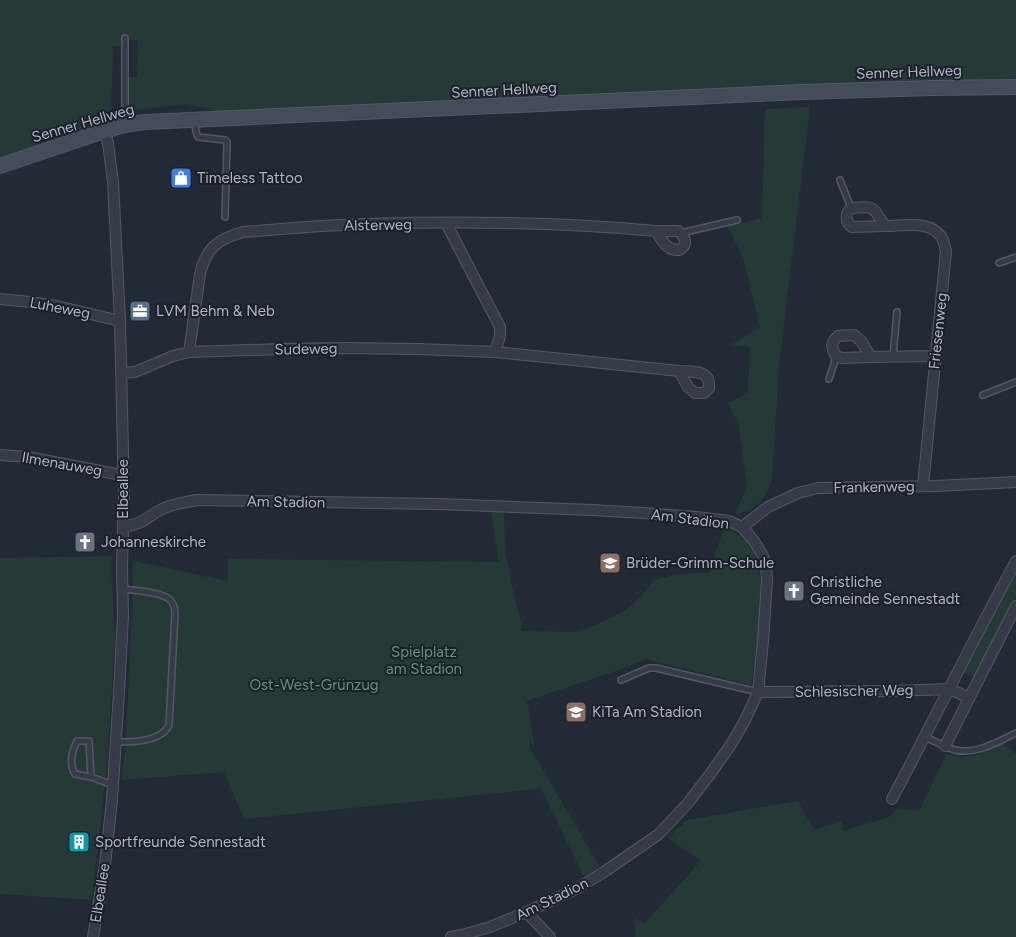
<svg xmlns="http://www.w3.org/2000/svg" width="1016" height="937" font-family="Figtree,sans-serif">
  <rect width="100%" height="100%" fill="#222a36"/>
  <path fill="#273839" d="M0,0H1016V81L315,109L216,111L185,104L128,111V77H137L138,40L121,39V46H113L111,119L0,158Z
    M810,107L779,365L772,480C766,498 757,510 737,514L735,513L747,487L739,425L728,403L748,393L750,347L731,345L760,327L743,257L727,226L762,218L765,109Z
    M491,511L504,512L505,552L511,578L512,587L521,623V631L580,632L625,611L640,597L654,580L670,576L696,573H709L724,528C767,542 761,580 759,616C758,639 756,661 751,685L646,659L628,667L527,701L535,748L529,739L531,751L533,753L600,867L584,877L540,787L537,789L244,819L224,772L122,780C128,707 132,634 133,561L228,581V559L499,562Z
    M112,556C110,586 116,616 115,646L106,774L92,900L0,894V558Z
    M1016,569V597L974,677L963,672Z
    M1003,743L1016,754V937H635L634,917L637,920L645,923L701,861L668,838L687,820L798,801L814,830L842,821L843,831L889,817L898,808L919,811L947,753L959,757L978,755Z"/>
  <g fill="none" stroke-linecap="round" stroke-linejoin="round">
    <g stroke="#535964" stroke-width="8">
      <path id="lane" d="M195,122L196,132L198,137L225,140L227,142L225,217
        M124,125L125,114V38
        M840,180L851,208
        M681,233L737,220
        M999,263L1016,257
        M893,356L897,312
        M829,379L834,364L836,356
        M983,395L1016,382
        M621,680L649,668H656L758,692
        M925,737C934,741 945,747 955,750C976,755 997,742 1016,733
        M116,742C133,742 161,742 169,725L175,614C175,608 174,603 169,599C161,592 134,590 123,589
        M91,777L89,741H77C72,751 69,764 75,774L91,777L113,785"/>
    </g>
    <g stroke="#535964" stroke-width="12">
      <path id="street" d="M446,223L500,327V336L495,352
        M885,226L852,227C845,222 845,213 851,208C875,206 872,206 885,226C903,226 933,219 943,240C944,243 945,248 946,251L923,486
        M0,299L30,302L57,306L120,321
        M189,352L200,274C206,248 218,239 243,232C283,229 324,225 364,224C461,221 559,222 656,231C662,240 667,251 679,250C689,245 685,236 678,231H656
        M871,357L842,358L836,356C831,347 830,343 838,336L854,335L861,341L871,357L935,356
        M121,373L135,372L173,356L189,352L283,349L345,348L418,349L495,352L679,371L688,387L695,393H704L709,388C711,369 692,372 679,371
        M0,455L28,457L116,474H123
        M123,526C141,526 148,516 162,509C173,504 185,502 197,500L438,504L592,510L643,513L696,517L729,521L742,527L754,541L763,556L766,565L767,580L763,641L758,692L745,720L732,743L711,773L688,803L659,834L604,872L578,888L529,911L490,927L462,935L451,937
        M742,527L768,507L798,493L818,488L935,486L1016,482
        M758,692L891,691L950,689L969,698
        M945,746L1016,606
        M892,799C934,720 973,640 1016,561
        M529,911L531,917L550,937
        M93,937L105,865L112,800L119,693L123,616L122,567L124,497L120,321L113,182L108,143L104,131"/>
    </g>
    <g stroke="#535964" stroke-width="16">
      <path id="secondary" d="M0,166L104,131L124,125L145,122L801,92L932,88L1016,87"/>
    </g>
    <use href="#lane" stroke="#353c47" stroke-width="5"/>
    <use href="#street" stroke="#353c47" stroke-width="10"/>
    <use href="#secondary" stroke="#444b59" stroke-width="14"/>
  </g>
  <defs>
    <g id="shop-square" transform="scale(1.125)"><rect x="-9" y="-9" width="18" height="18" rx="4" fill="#3f7fe0" stroke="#1b212b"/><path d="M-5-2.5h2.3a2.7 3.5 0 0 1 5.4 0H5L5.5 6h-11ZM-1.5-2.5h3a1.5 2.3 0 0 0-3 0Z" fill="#fff"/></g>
    <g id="office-square" transform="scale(1.125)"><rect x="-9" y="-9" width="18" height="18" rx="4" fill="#5c6f8a" stroke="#1b212b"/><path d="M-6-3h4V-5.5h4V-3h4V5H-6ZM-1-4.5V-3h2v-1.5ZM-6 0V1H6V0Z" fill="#fff"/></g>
    <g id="church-square" transform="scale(1.125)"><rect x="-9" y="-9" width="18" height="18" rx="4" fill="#6b7280" stroke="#1b212b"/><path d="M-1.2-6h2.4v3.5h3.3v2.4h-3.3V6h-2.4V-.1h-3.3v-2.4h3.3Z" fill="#fff"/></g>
    <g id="school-square" transform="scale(1.125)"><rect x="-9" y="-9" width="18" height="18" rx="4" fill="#8d6e63" stroke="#1b212b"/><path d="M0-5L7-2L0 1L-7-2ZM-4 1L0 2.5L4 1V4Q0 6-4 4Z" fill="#fff"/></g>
    <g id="building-square" transform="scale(1.125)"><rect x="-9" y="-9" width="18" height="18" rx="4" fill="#0f9aa8" stroke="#1b212b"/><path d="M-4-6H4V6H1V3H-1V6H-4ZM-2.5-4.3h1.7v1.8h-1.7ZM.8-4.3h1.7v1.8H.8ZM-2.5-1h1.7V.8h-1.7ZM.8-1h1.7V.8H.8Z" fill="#fff"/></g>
  </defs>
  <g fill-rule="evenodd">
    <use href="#shop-square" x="181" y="178"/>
    <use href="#office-square" x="140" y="311"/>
    <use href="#church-square" x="85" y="542"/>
    <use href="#school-square" x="610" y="563"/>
    <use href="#church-square" x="794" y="591"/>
    <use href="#school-square" x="576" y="712"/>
    <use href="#building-square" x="79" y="842"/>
  </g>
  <g text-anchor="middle" stroke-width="4" stroke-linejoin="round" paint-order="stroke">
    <g font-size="15" fill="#b0b6c3" stroke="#1b212b">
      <text transform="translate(909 72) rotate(-2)" y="5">Senner Hellweg</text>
      <text transform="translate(504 90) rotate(-3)" y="5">Senner Hellweg</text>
      <text transform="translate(83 123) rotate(-16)" y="5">Senner Hellweg</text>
      <text transform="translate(378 225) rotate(-1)" y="5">Alsterweg</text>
      <text transform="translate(60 308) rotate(11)" y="5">Luheweg</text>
      <text transform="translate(938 331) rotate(-84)" y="5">Friesenweg</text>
      <text transform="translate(306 349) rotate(-1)" y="5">Sudeweg</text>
      <text transform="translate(62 464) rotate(10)" y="5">Ilmenauweg</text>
      <text transform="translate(874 487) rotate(-1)" y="5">Frankenweg</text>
      <text transform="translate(123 489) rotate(-90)" y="5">Elbeallee</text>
      <text transform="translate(286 502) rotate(1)" y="5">Am Stadion</text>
      <text transform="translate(690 519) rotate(7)" y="5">Am Stadion</text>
      <text transform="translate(854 691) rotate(-1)" y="5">Schlesischer Weg</text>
      <text transform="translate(100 893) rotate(-81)" y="5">Elbeallee</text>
      <text transform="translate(552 899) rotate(-26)" y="5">Am Stadion</text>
    </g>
    <g font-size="15" fill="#b0b6c3" stroke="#1b212b" text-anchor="start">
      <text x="197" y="183">Timeless Tattoo</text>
      <text x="156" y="316">LVM Behm &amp; Neb</text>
      <text x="101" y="547">Johanneskirche</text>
      <text x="626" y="568">Brüder-Grimm-Schule</text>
      <text x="810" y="587">Christliche<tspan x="810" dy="17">Gemeinde Sennestadt</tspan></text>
      <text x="592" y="717">KiTa Am Stadion</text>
      <text x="95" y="847">Sportfreunde Sennestadt</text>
    </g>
    <g font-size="15" fill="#6a9175" stroke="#1b212b">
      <text x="424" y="657">Spielplatz<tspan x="424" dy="17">am Stadion</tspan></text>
      <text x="314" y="690">Ost-West-Grünzug</text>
    </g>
  </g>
</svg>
